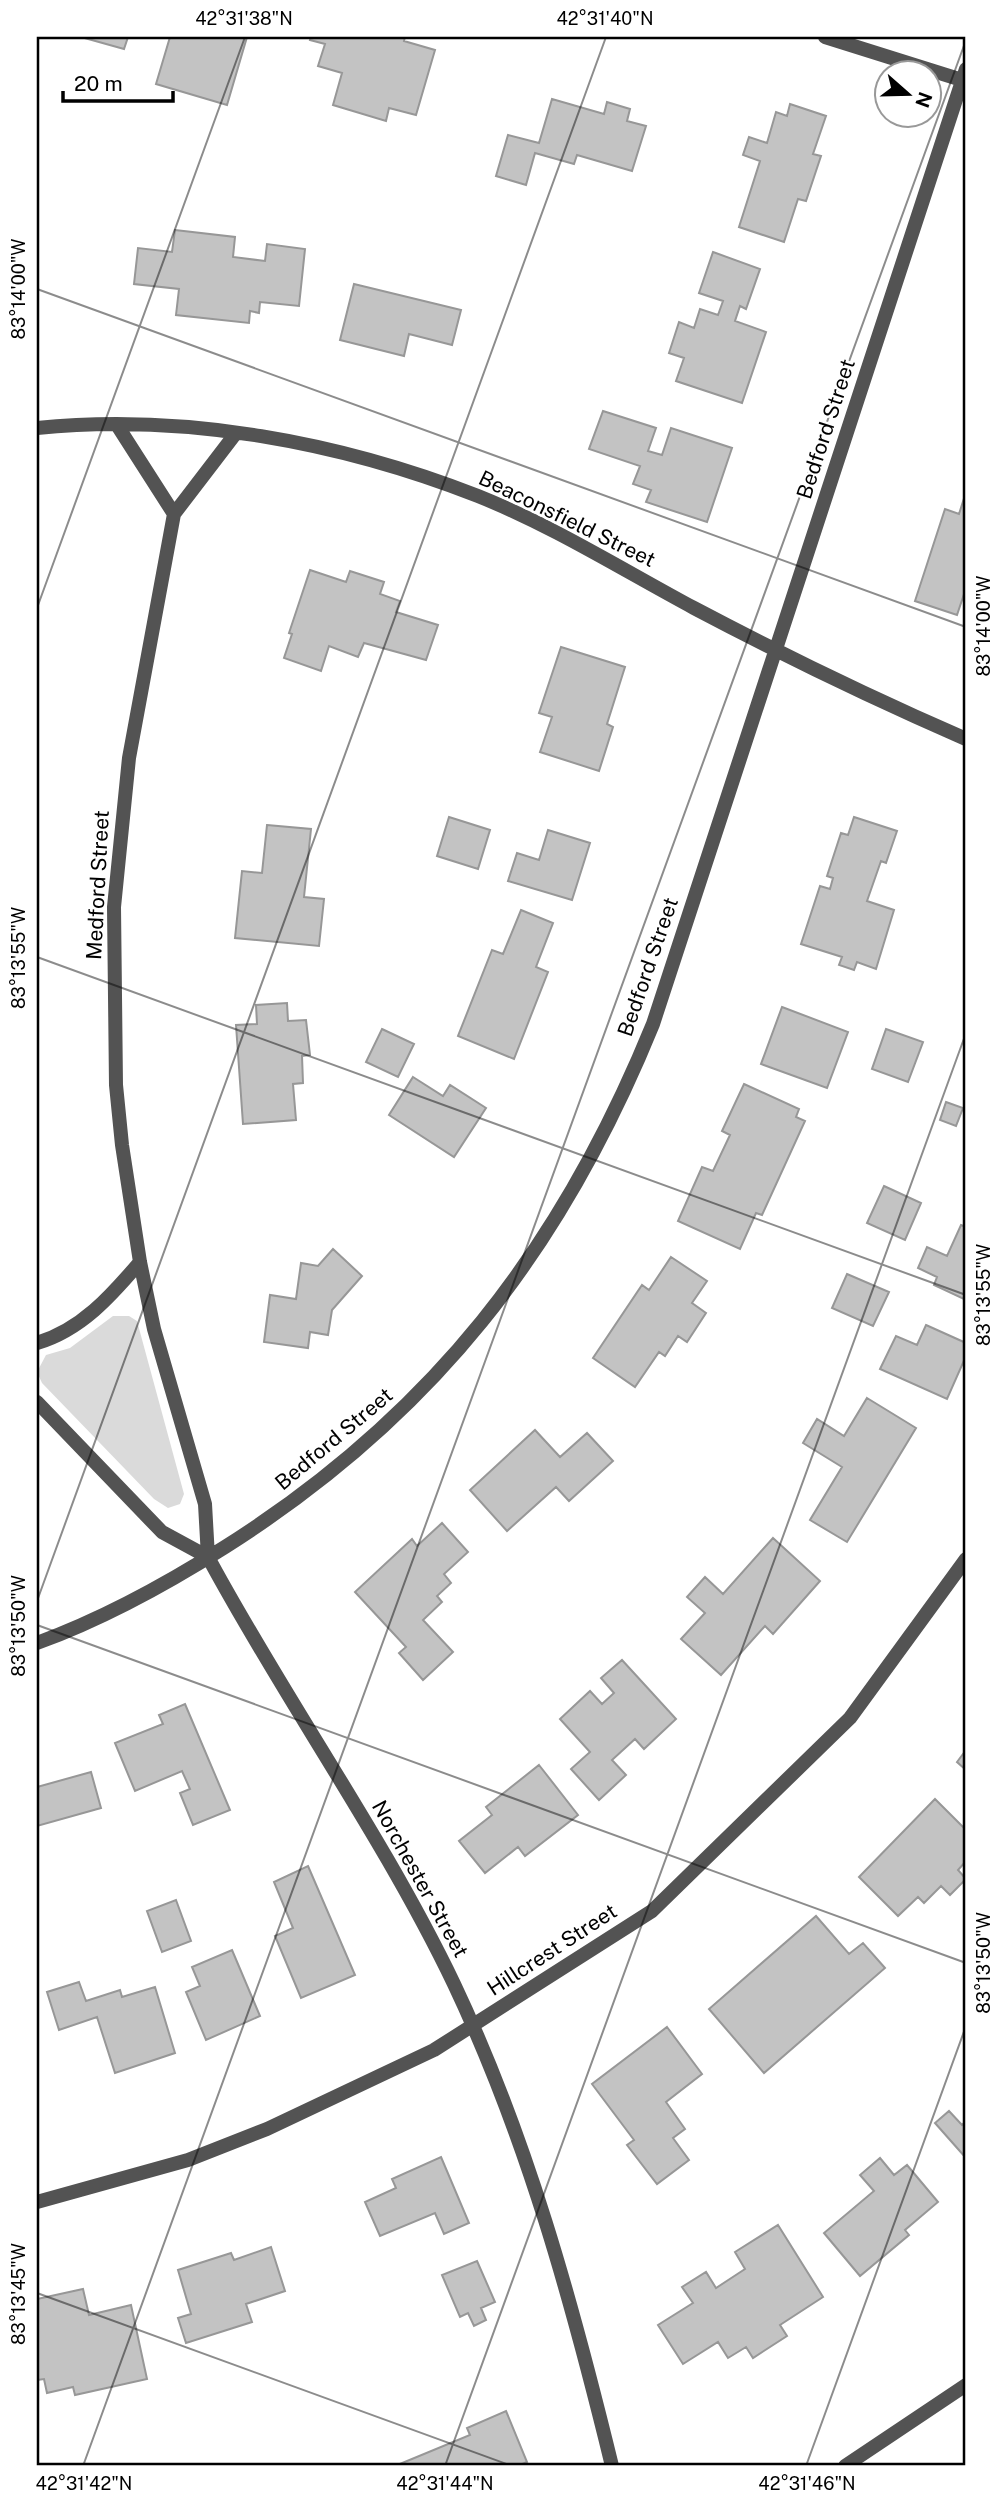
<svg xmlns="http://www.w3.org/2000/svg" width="1003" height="2503" font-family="'Public Sans',sans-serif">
  <rect width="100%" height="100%" fill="#fff"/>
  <path fill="#dadada" d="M113,1316H129L137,1321L184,1494L180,1504L168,1508L154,1499L42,1383L37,1372L46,1355L70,1348Z"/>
  <path fill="#c3c3c3" stroke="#979797" stroke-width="2" d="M81,37H128L124,49Z
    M170,37H247L227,105L156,84Z
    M311,37H405L404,41L435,50L416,115L389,108L386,121L333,105L342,73L318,66L325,44L310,40Z
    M552,99L604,114L607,102L630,109L627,121L646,126L632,171L577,155L574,164L535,153L526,185L496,176L508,135L539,143Z
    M790,104L826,116L813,154L821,156L806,201L798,199L784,242L739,227L760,161L743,155L749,137L767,143L776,112L787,116Z
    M175,230L235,237L233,257L265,261L267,244L305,249L299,306L260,302L259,313L250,311L249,323L176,315L179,289L134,284L138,248L172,252Z
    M713,252L760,269L746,309L740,306L735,321L766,332L742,403L676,381L684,358L669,353L679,322L694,328L700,309L718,315L723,301L699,293Z
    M354,284L461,310L452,345L409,334L404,356L340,340Z
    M603,411L656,428L648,451L662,455L671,428L732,448L707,522L646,502L651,490L633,484L640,466L589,449Z
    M966,492V588L957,615L915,601L945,509L959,514Z
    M310,570L346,582L350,571L384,582L380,594L400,601L396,612L438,625L426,660L364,643L358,657L329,646L321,671L284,658L292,634L289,633Z
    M561,647L625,667L607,724L613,727L599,771L540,752L552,717L539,713Z
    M449,817L490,830L478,869L437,856Z
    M854,817L897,831L886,863L881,861L867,901L894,910L876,969L857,962L854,970L839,965L842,957L801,944L820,886L830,889L833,878L827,876L841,833L848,835Z
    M267,825L311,829L304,897L324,899L319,946L235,938L242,871L262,873Z
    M548,830L590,843L572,900L508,881L517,853L539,860Z
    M521,910L553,923L536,967L548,972L514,1059L458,1036L492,950L503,954Z
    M287,1003L288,1021L306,1020L310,1055L302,1056L303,1083L293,1084L296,1120L243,1124L236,1025L257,1024L256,1005Z
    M782,1007L848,1032L827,1088L761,1064Z
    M382,1029L414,1044L398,1077L366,1062Z
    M886,1029L923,1042L908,1082L872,1069Z
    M413,1077L443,1096L450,1085L486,1108L454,1157L389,1115Z
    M744,1084L799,1109L796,1117L805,1121L762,1215L756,1213L740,1249L678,1221L702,1167L713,1171L730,1135L722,1131Z
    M946,1102L963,1108L956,1126L940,1120Z
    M884,1186L921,1203L905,1240L867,1223Z
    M961,1225L966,1227V1300L934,1285L937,1277L918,1268L927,1247L947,1256Z
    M333,1249L362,1276L332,1310L328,1335L310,1332L308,1348L264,1342L270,1295L296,1299L301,1263L318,1266Z
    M671,1257L707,1281L692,1303L706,1313L687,1342L678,1336L665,1356L659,1352L635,1387L593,1358L642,1285L649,1290Z
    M847,1274L889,1292L873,1326L832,1308Z
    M926,1325L966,1343V1356L947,1399L880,1369L896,1336L917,1345Z
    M867,1398L916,1428L847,1542L810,1520L842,1467L803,1443L817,1419L844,1436Z
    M535,1430L560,1457L587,1433L613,1461L569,1501L556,1487L507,1531L470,1490Z
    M442,1523L468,1552L444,1574L451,1583L437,1596L442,1602L423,1620L453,1652L423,1680L399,1653L406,1647L355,1592L412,1539L417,1546Z
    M773,1538L820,1581L773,1634L765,1626L721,1675L681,1639L705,1613L687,1597L705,1577L723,1594Z
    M622,1660L676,1719L644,1749L635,1739L612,1760L626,1775L599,1800L571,1769L590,1752L560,1719L590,1691L602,1704L614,1693L601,1678Z
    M185,1704L230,1810L193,1825L180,1793L190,1789L182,1771L135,1791L115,1743L163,1724L159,1715Z
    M966,1750V1770L957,1762Z
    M539,1765L578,1815L525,1856L518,1847L485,1873L459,1841L492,1815L486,1807Z
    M91,1772L101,1808L37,1826V1787Z
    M935,1799L966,1830V1861L958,1870L966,1879L950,1895L941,1886L924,1903L918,1897L898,1916L859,1877Z
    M308,1866L355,1975L301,1998L275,1936L293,1928L274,1882Z
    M176,1900L191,1941L162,1952L147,1911Z
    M816,1916L849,1954L863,1943L885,1968L764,2073L709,2009Z
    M232,1950L260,2016L206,2040L186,1992L200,1986L192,1967Z
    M79,1982L86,2001L120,1990L122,1997L155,1987L175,2053L115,2073L97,2017L59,2030L47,1992Z
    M667,2027L702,2074L666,2102L685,2129L673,2138L689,2160L657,2184L627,2145L634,2140L592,2084Z
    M949,2111L962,2125L966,2121V2158L935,2123Z
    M441,2157L469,2223L444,2234L435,2213L380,2236L365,2202L396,2188L392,2179Z
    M880,2158L894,2175L907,2165L938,2202L905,2230L909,2235L860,2276L824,2233L874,2191L860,2175Z
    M778,2225L823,2297L780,2325L787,2336L753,2358L746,2347L728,2358L718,2342L683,2364L658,2325L693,2303L682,2287L706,2272L716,2288L745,2269L735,2252Z
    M271,2247L285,2291L246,2304L252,2322L186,2343L178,2318L191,2314L178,2270L231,2253L234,2260Z
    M477,2261L495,2302L481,2308L486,2320L474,2326L468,2313L460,2317L442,2275Z
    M83,2289L89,2315L131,2305L147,2379L75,2395L73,2387L47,2393L44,2379L37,2380V2299Z
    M506,2411L527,2462L518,2466H395L470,2435L467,2428Z"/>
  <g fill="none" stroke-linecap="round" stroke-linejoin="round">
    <path stroke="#535353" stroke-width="14" d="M825,37L962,80
      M117,425L174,514
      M37,428C185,413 340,442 478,496C553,526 623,570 694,608C783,655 874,699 966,739
      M37,1343C81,1330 111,1296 140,1262
      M37,1402L162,1532L208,1557C286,1702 383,1836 454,1984C527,2138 572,2302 612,2466
      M208,1557L205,1504L154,1329L140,1262L122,1145L116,1085L114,907L129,758L174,514L236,433
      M37,1643C103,1619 165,1585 225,1547C432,1416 561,1250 653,1024L966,69
      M37,2202L188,2160L267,2129L434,2050L652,1911L850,1718L966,1559
      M845,2466L966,2385"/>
  </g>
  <path fill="none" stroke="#000" stroke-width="2" stroke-opacity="0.45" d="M37,289L966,627M37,608L245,37M37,957L966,1295M37,1601L606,37M37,1625L966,1963M37,2293L512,2466M83,2466L966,40M445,2466L966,1033M806,2466L966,2026"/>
  <g text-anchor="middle" stroke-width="5" stroke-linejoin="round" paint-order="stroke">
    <g font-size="21" fill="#000" stroke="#fff">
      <text transform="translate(826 429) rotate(-72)" y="7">Bedford Street</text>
      <text transform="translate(567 519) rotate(26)" y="7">Beaconsfield Street</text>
      <text transform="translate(98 885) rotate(-87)" y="7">Medford Street</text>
      <text transform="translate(648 967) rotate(-71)" y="7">Bedford Street</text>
      <text transform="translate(334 1439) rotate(-40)" y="7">Bedford Street</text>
      <text transform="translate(420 1879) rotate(61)" y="7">Norchester Street</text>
      <text transform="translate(552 1950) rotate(-33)" y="7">Hillcrest Street</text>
    </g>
  </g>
  <rect width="1003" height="2503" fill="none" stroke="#ffffff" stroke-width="77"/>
  <g transform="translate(908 94) rotate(110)"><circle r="33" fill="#ffffff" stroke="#999999" stroke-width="2"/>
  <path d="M0-5L12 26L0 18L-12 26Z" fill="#000000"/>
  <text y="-10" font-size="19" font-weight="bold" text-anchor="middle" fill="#000000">N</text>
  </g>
  <path d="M63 91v10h110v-10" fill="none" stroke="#000000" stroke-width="3.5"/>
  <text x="74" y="91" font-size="21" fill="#000000" stroke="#ffffff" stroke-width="5" paint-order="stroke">20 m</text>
  <rect x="38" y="38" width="926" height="2426" fill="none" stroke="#000" stroke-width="2.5"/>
  <g font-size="18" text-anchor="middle" fill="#000">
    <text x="244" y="25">42°31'38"N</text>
    <text x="605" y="25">42°31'40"N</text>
    <text transform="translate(19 289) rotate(-90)" y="6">83°14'00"W</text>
    <text transform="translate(984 626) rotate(-90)" y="6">83°14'00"W</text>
    <text transform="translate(19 958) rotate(-90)" y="6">83°13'55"W</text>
    <text transform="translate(984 1295) rotate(-90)" y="6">83°13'55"W</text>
    <text transform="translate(19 1626) rotate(-90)" y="6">83°13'50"W</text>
    <text transform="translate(984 1963) rotate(-90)" y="6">83°13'50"W</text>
    <text transform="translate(19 2294) rotate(-90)" y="6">83°13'45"W</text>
    <text x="84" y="2490">42°31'42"N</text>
    <text x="445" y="2490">42°31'44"N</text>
    <text x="807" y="2490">42°31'46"N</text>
  </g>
</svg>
